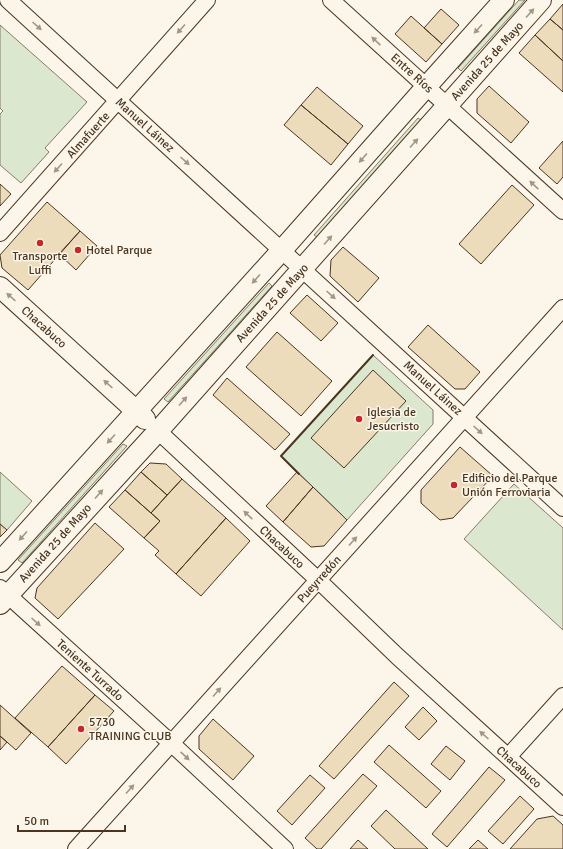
<svg xmlns="http://www.w3.org/2000/svg" width="563" height="849" font-family="Signika,sans-serif">
  <rect width="100%" height="100%" fill="#fbf6e9"/>
  <path fill="#dce7d0" stroke="#887966" d="M519,0H525L461,71L458,68Z
    M0,25L87,102L45,148L49,152L21,183L0,165V114L3,111L0,108Z
    M418,118L422,121L317,237L314,235Z
    M269,283L272,286L168,402L164,399Z
    M373,355L433,410V424L347,520L281,456Z
    M123,444L127,446L22,563L18,560Z
    M0,472L32,501L7,530L0,524Z
    M514,484L563,528V630L464,539Z"/>
  <path fill="#ecdcbc" stroke="#4a3520" d="M563,4V30L550,19Z
    M441,9L459,25L442,44L424,28Z
    M411,16L442,44L426,62L395,34Z
    M550,19L563,30V61L535,35Z
    M535,35L563,61V92L519,53Z
    M489,86L529,122L511,143L477,113V99Z
    M317,87L363,126L348,144L301,105Z
    M301,105L348,144L331,165L284,125Z
    M563,141V177L557,184L539,168Z
    M0,184L11,194L0,206Z
    M512,185L534,205L481,264L459,244Z
    M47,202L80,231L28,290L2,268L0,255Z
    M80,231L97,246L76,270L59,254Z
    M343,247L379,278L358,302L330,276L331,260Z
    M307,295L338,323L321,341L290,313Z
    M428,325L480,372L465,389H455L408,347Z
    M277,332L332,381L301,416L246,367Z
    M373,370L406,401L344,468L311,438Z
    M227,378L290,434L275,450L213,395Z
    M460,447L493,476L453,518L440,520L421,503V490Z
    M150,463L166,464L182,479L167,495L141,472Z
    M141,472L167,495L151,513L125,490Z
    M297,472L313,487L283,522L266,506Z
    M182,479L226,518L176,574L155,555L159,551L144,538L160,521L151,513Z
    M313,487L347,520L324,546L311,547L283,522Z
    M125,490L160,521L144,538L109,507Z
    M226,518L250,541L201,596L176,574Z
    M95,523L124,549L58,619L35,598L37,588Z
    M0,524L7,530L0,537Z
    M62,666L95,695L48,747L15,718Z
    M394,682L409,696L334,779L319,766Z
    M95,695L114,711L66,764L48,747Z
    M0,705L31,733L16,750L0,736Z
    M423,707L437,721L419,740L405,727Z
    M213,719L254,756L233,780L199,749V736Z
    M0,736L7,742L0,750Z
    M389,745L441,791L426,808L374,762Z
    M446,746L465,761L450,780L431,764Z
    M489,767L505,780L447,847L432,834Z
    M363,774L377,786L321,849H317L305,838Z
    M310,775L325,788L292,825L277,811Z
    M520,796L534,809L503,844L488,831Z
    M386,810L428,849H395L371,826Z
    M553,816L563,825V849H510L537,819Z
    M358,840L368,849H350Z
    M478,840L488,849H469Z"/>
  <g fill="none" stroke-linecap="round" stroke-linejoin="round">
    <g stroke="#4a3520" stroke-width="18">
      <path id="minor" d="M8,0L563,508
        M331,0L563,211
        M0,233L207,0
        M158,431L318,580L397,656L563,807
        M0,588L171,743L285,849
        M508,757L563,696
        M76,849L563,308"/>
    </g>
    <g stroke="#4a3520" stroke-width="22">
      <path id="major" d="M0,287L145,419
        M0,562L282,250L426,87L504,0
        M0,604L158,431L541,0"/>
    </g>
    <use href="#minor" stroke="#fbf6e9" stroke-width="16"/>
    <use href="#major" stroke="#fbf6e9" stroke-width="20"/>
    <path stroke="#4a3520" stroke-width="2" d="M299,474L281,456L373,355"/>
  </g>
  <defs><path id="oneway-solid" d="M-6-.8H1V-3.2L6.5 0L1 3.2V.8H-6Z"/></defs>
  <g fill="#a29684">
    <use href="#oneway-solid" transform="translate(530 13) rotate(-48)"/>
    <use href="#oneway-solid" transform="translate(37 26) rotate(42)"/>
    <use href="#oneway-solid" transform="translate(181 29) rotate(132)"/>
    <use href="#oneway-solid" transform="translate(478 29) rotate(132)"/>
    <use href="#oneway-solid" transform="translate(376 41) rotate(-137)"/>
    <use href="#oneway-solid" transform="translate(414 143) rotate(-48)"/>
    <use href="#oneway-solid" transform="translate(363 158) rotate(131)"/>
    <use href="#oneway-solid" transform="translate(185 161) rotate(42)"/>
    <use href="#oneway-solid" transform="translate(58 168) rotate(132)"/>
    <use href="#oneway-solid" transform="translate(534 185) rotate(-137)"/>
    <use href="#oneway-solid" transform="translate(328 240) rotate(-48)"/>
    <use href="#oneway-solid" transform="translate(256 279) rotate(132)"/>
    <use href="#oneway-solid" transform="translate(331 295) rotate(42)"/>
    <use href="#oneway-solid" transform="translate(11 297) rotate(-138)"/>
    <use href="#oneway-solid" transform="translate(108 384) rotate(-138)"/>
    <use href="#oneway-solid" transform="translate(183 401) rotate(-48)"/>
    <use href="#oneway-solid" transform="translate(478 430) rotate(42)"/>
    <use href="#oneway-solid" transform="translate(111 439) rotate(132)"/>
    <use href="#oneway-solid" transform="translate(99 494) rotate(-48)"/>
    <use href="#oneway-solid" transform="translate(248 515) rotate(-137)"/>
    <use href="#oneway-solid" transform="translate(23 536) rotate(132)"/>
    <use href="#oneway-solid" transform="translate(353 541) rotate(-48)"/>
    <use href="#oneway-solid" transform="translate(36 622) rotate(42)"/>
    <use href="#oneway-solid" transform="translate(217 692) rotate(-48)"/>
    <use href="#oneway-solid" transform="translate(484 735) rotate(-138)"/>
    <use href="#oneway-solid" transform="translate(185 756) rotate(43)"/>
    <use href="#oneway-solid" transform="translate(130 789) rotate(-48)"/>
  </g>
  <g fill="#c62828" stroke="#fbf6e9" stroke-width="1.5">
    <circle cx="40" cy="243" r="4"/>
    <circle cx="78" cy="250" r="4"/>
    <circle cx="359" cy="419" r="4"/>
    <circle cx="454" cy="485" r="4"/>
    <circle cx="81" cy="729" r="4"/>
  </g>
  <g text-anchor="middle" stroke-width="3" stroke-linejoin="round" paint-order="stroke">
    <g font-size="12" fill="#4a3520" stroke="#fbf6e9">
      <text transform="translate(487 61) rotate(-48)" y="4">Avenida 25 de Mayo</text>
      <text transform="translate(412 73) rotate(42)" y="4">Entre Ríos</text>
      <text transform="translate(145 125) rotate(42)" y="4">Manuel Láinez</text>
      <text transform="translate(88 135) rotate(-48)" y="4">Almafuerte</text>
      <text transform="translate(272 303) rotate(-48)" y="4">Avenida 25 de Mayo</text>
      <text transform="translate(44 327) rotate(42)" y="4">Chacabuco</text>
      <text transform="translate(433 388) rotate(42)" y="4">Manuel Láinez</text>
      <text transform="translate(55 543) rotate(-48)" y="4">Avenida 25 de Mayo</text>
      <text transform="translate(282 547) rotate(43)" y="4">Chacabuco</text>
      <text transform="translate(319 579) rotate(-48)" y="4">Pueyrredón</text>
      <text transform="translate(90 670) rotate(42)" y="4">Teniente Turrado</text>
      <text transform="translate(519 767) rotate(42)" y="4">Chacabuco</text>
    </g>
    <g font-size="12" fill="#4a3520" stroke="#fbf6e9" text-anchor="start">
      <text x="86" y="254">Hotel Parque</text>
      <text x="40" y="260" text-anchor="middle">Transporte<tspan x="40" dy="14">Luffi</tspan></text>
      <text x="367" y="416">Iglesia de<tspan x="367" dy="14">Jesucristo</tspan></text>
      <text x="462" y="482">Edificio del Parque<tspan x="462" dy="14">Unión Ferroviaria</tspan></text>
      <text x="89" y="726">5730<tspan x="89" dy="14">TRAINING CLUB</tspan></text>
    </g>
  </g>
  <path d="M18 825v6h107v-6" fill="none" stroke="#4a3520" stroke-width="2"/>
  <text x="24" y="825" font-size="12" fill="#4a3520" stroke="#fbf6e9" stroke-width="3" paint-order="stroke">50 m</text>
</svg>
